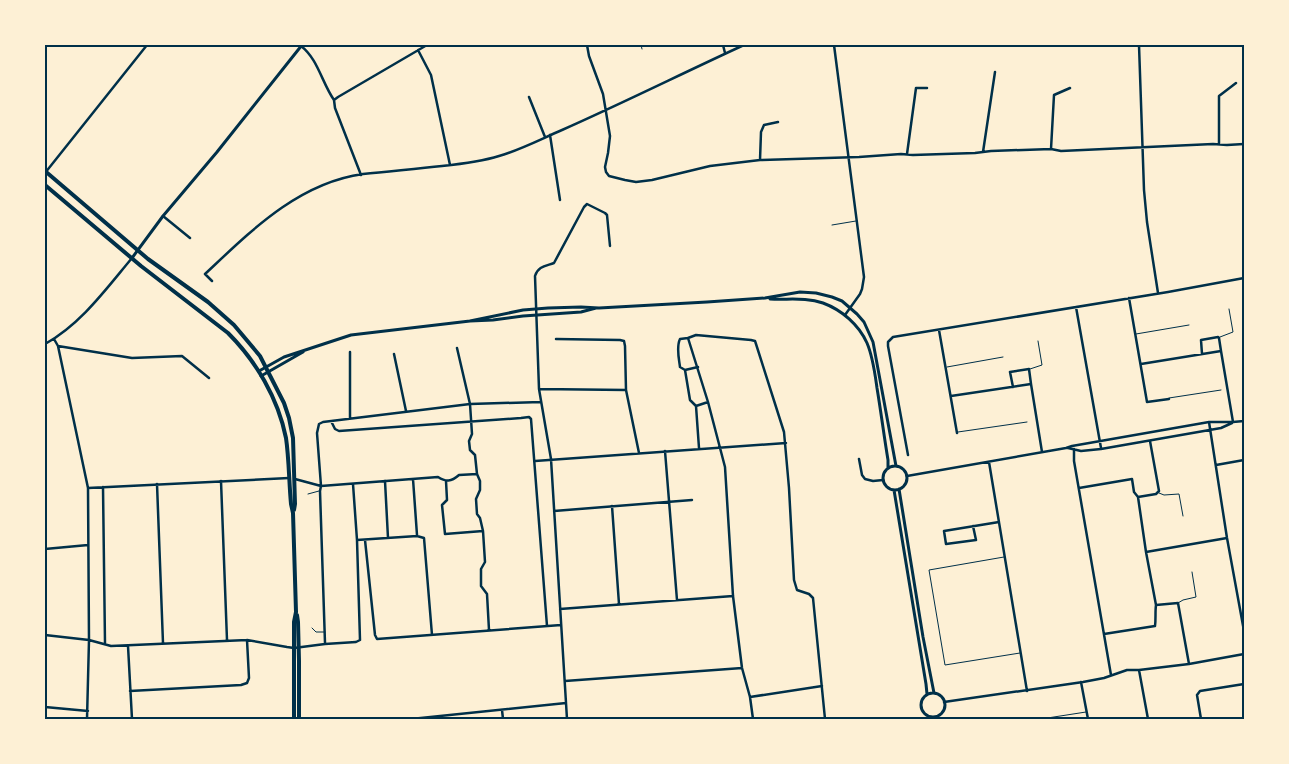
<svg xmlns="http://www.w3.org/2000/svg" width="1289" height="764" font-family="Poppins,sans-serif">
  <rect width="100%" height="100%" fill="#fdf0d5"/>
  <g fill="none" stroke-linecap="round" stroke-linejoin="round">
    <path stroke="#003049" stroke-width="1" d="M641,45L642,49
      M832,225L856,221
      M1136,334L1189,325
      M1220,337L1233,332L1229,309
      M947,367L1003,357
      M1030,369L1042,365L1038,341
      M1169,398L1221,390
      M958,432L1027,422
      M1159,493L1164,495L1179,494L1183,516
      M308,494L319,491
      M1004,557L929,570L945,665L1020,653
      M1178,603L1183,600L1196,597L1192,572
      M312,628L316,632H325
      M1041,719L1086,712"/>
    <path stroke="#003049" stroke-width="2.5" d="M587,45L589,56L603,94L610,136L608,153L605,167L606,172L609,176L625,180L636,182L652,180L710,166L760,160L859,157L901,154L913,155L975,153L991,151L1051,149L1061,151L1213,144L1227,145L1244,144
      M723,45L725,53
      M834,45L864,277L862,289L860,294L845,315
      M1139,45L1144,190L1147,222L1158,293
      M301,46C318,59 322,83 334,100
      M418,50L431,75L450,165
      M529,97L545,137
      M550,135L560,200
      M1219,143V96L1236,83
      M1051,149L1054,95L1070,88
      M983,152L995,72
      M907,154L916,88H927
      M760,160L761,132L764,125L778,122
      M45,173L147,45
      M361,175L335,108L334,100L338,97L427,45
      M163,216L190,238
      M212,281L205,274C251,231 298,183 363,174C390,171 416,169 442,166C461,164 480,162 499,156C520,150 541,139 562,130C623,103 683,73 744,45
      M1129,298L1147,402L1169,399
      M1076,307L1101,448
      M939,330L957,433
      M688,338L696,335L751,340L755,341L756,344L784,432L789,488L794,580L797,590L809,594L813,598L825,719
      M54,339L58,346L88,488L89,640L87,719
      M556,339L620,340L624,341L625,346L626,390
      M45,344C81,324 106,289 132,258
      M58,346L132,358L182,356L209,378
      M457,348L470,404L472,434L469,441L470,450L475,455L477,474L480,481V490L476,499L477,514L480,518L483,531L485,562L481,569V586L487,594L489,630
      M350,352V418
      M394,354L406,411
      M1202,354L1201,340L1218,337L1219,338L1221,351
      M1141,364L1221,351L1233,422
      M685,370L698,367
      M1013,387L1010,372L1029,369L1031,384
      M539,389L626,390L639,453
      M951,396L1031,384L1042,452
      M696,406L708,402
      M331,421L335,429L339,431L521,418L529,417L531,419L547,626
      M1209,422L1227,538L1244,631
      M699,448L696,406L690,400L685,370L680,367C679,359 676,347 680,339L688,338L708,402L725,467L733,596L742,668L750,697L753,719
      M1068,448L1081,451L1101,449L1221,428L1232,423
      M1074,449V461L1111,675
      M665,451L677,600
      M908,455L888,346V342L893,337L1168,292L1244,278
      M859,459L862,475L865,479L873,481L883,480
      M535,461L786,443
      M989,462L1027,691
      M1216,465L1244,460
      M907,476L1066,448L1072,446L1209,422H1233L1244,421
      M295,479L321,486L438,477C446,482 451,482 459,475L477,474
      M413,479L417,535
      M221,481L227,640
      M385,481L388,538
      M446,481L447,500L442,505L445,534L483,531
      M157,484L163,643
      M103,487L105,643
      M88,488L289,478
      M1079,488L1132,479L1134,492L1138,497L1146,552L1156,605C1155,612 1156,619 1155,626L1104,634
      M1138,497L1156,494L1159,491L1150,441
      M612,506L619,604
      M554,511L692,500
      M973,526L976,540L946,544L944,531L999,522
      M357,540L417,536L424,538L432,635
      M365,540L375,635L377,639L561,625
      M45,549L88,545
      M1146,552L1227,538
      M1156,605L1178,603L1189,664
      M560,609L733,596
      M45,635L89,640L111,646L247,640L287,647L294,648L325,644L356,642L360,640L357,540L353,484
      M325,643L320,491L321,486L317,433L319,424L323,422L470,404L541,402
      M128,646L132,719
      M1139,670L1148,719
      M565,681L742,668
      M1081,682L1088,719
      M130,691L241,685L247,683L249,678L247,640
      M750,697L822,686
      M944,702L1083,682L1104,678L1127,670H1139L1189,664L1244,654
      M45,707L88,711
      M502,710L503,719
      M411,719L566,703
      M567,719L551,459L539,389L535,276C538,266 546,266 554,263L584,207L587,204L605,213L607,215L610,246
      M1201,719L1197,695L1200,691L1244,684"/>
    <path stroke="#003049" stroke-width="3" d="M132,258L163,216L217,152L302,45
      M770,299C788,300 806,297 823,303C842,310 859,325 867,343C873,357 875,374 877,388C881,412 884,436 888,460V468
      M470,321L523,310L548,308L581,307L599,308L707,302L765,298L800,292L816,293L832,297L842,301L857,314L864,322L873,342L896,466
      M259,371L284,357L351,335L470,321L493,320L523,316L581,312L596,308
      M261,376L303,352
      M883 478a12 12 0 1 1 24 0a12 12 0 1 1-24 0Z
      M899,489L923,637L934,693
      M894,490L926,684L927,694
      M921 705a12 12 0 1 1 24 0a12 12 0 1 1-24 0Z"/>
    <path stroke="#003049" stroke-width="4" d="M45,171L148,259L208,302L234,325L260,356L284,403L289,418L293,438L295,504L294,510
      M45,185L141,266L228,333C256,361 278,398 286,438C289,458 289,483 291,504L293,513L296,612L294,622V719
      M297,615L298,622L299,661V719"/>
  </g>
  <rect width="1289" height="764" fill="none" stroke="#fdf0d5" stroke-width="92"/>
  <rect x="46" y="46" width="1197" height="672" fill="none" stroke="#003049" stroke-width="2"/>
</svg>
